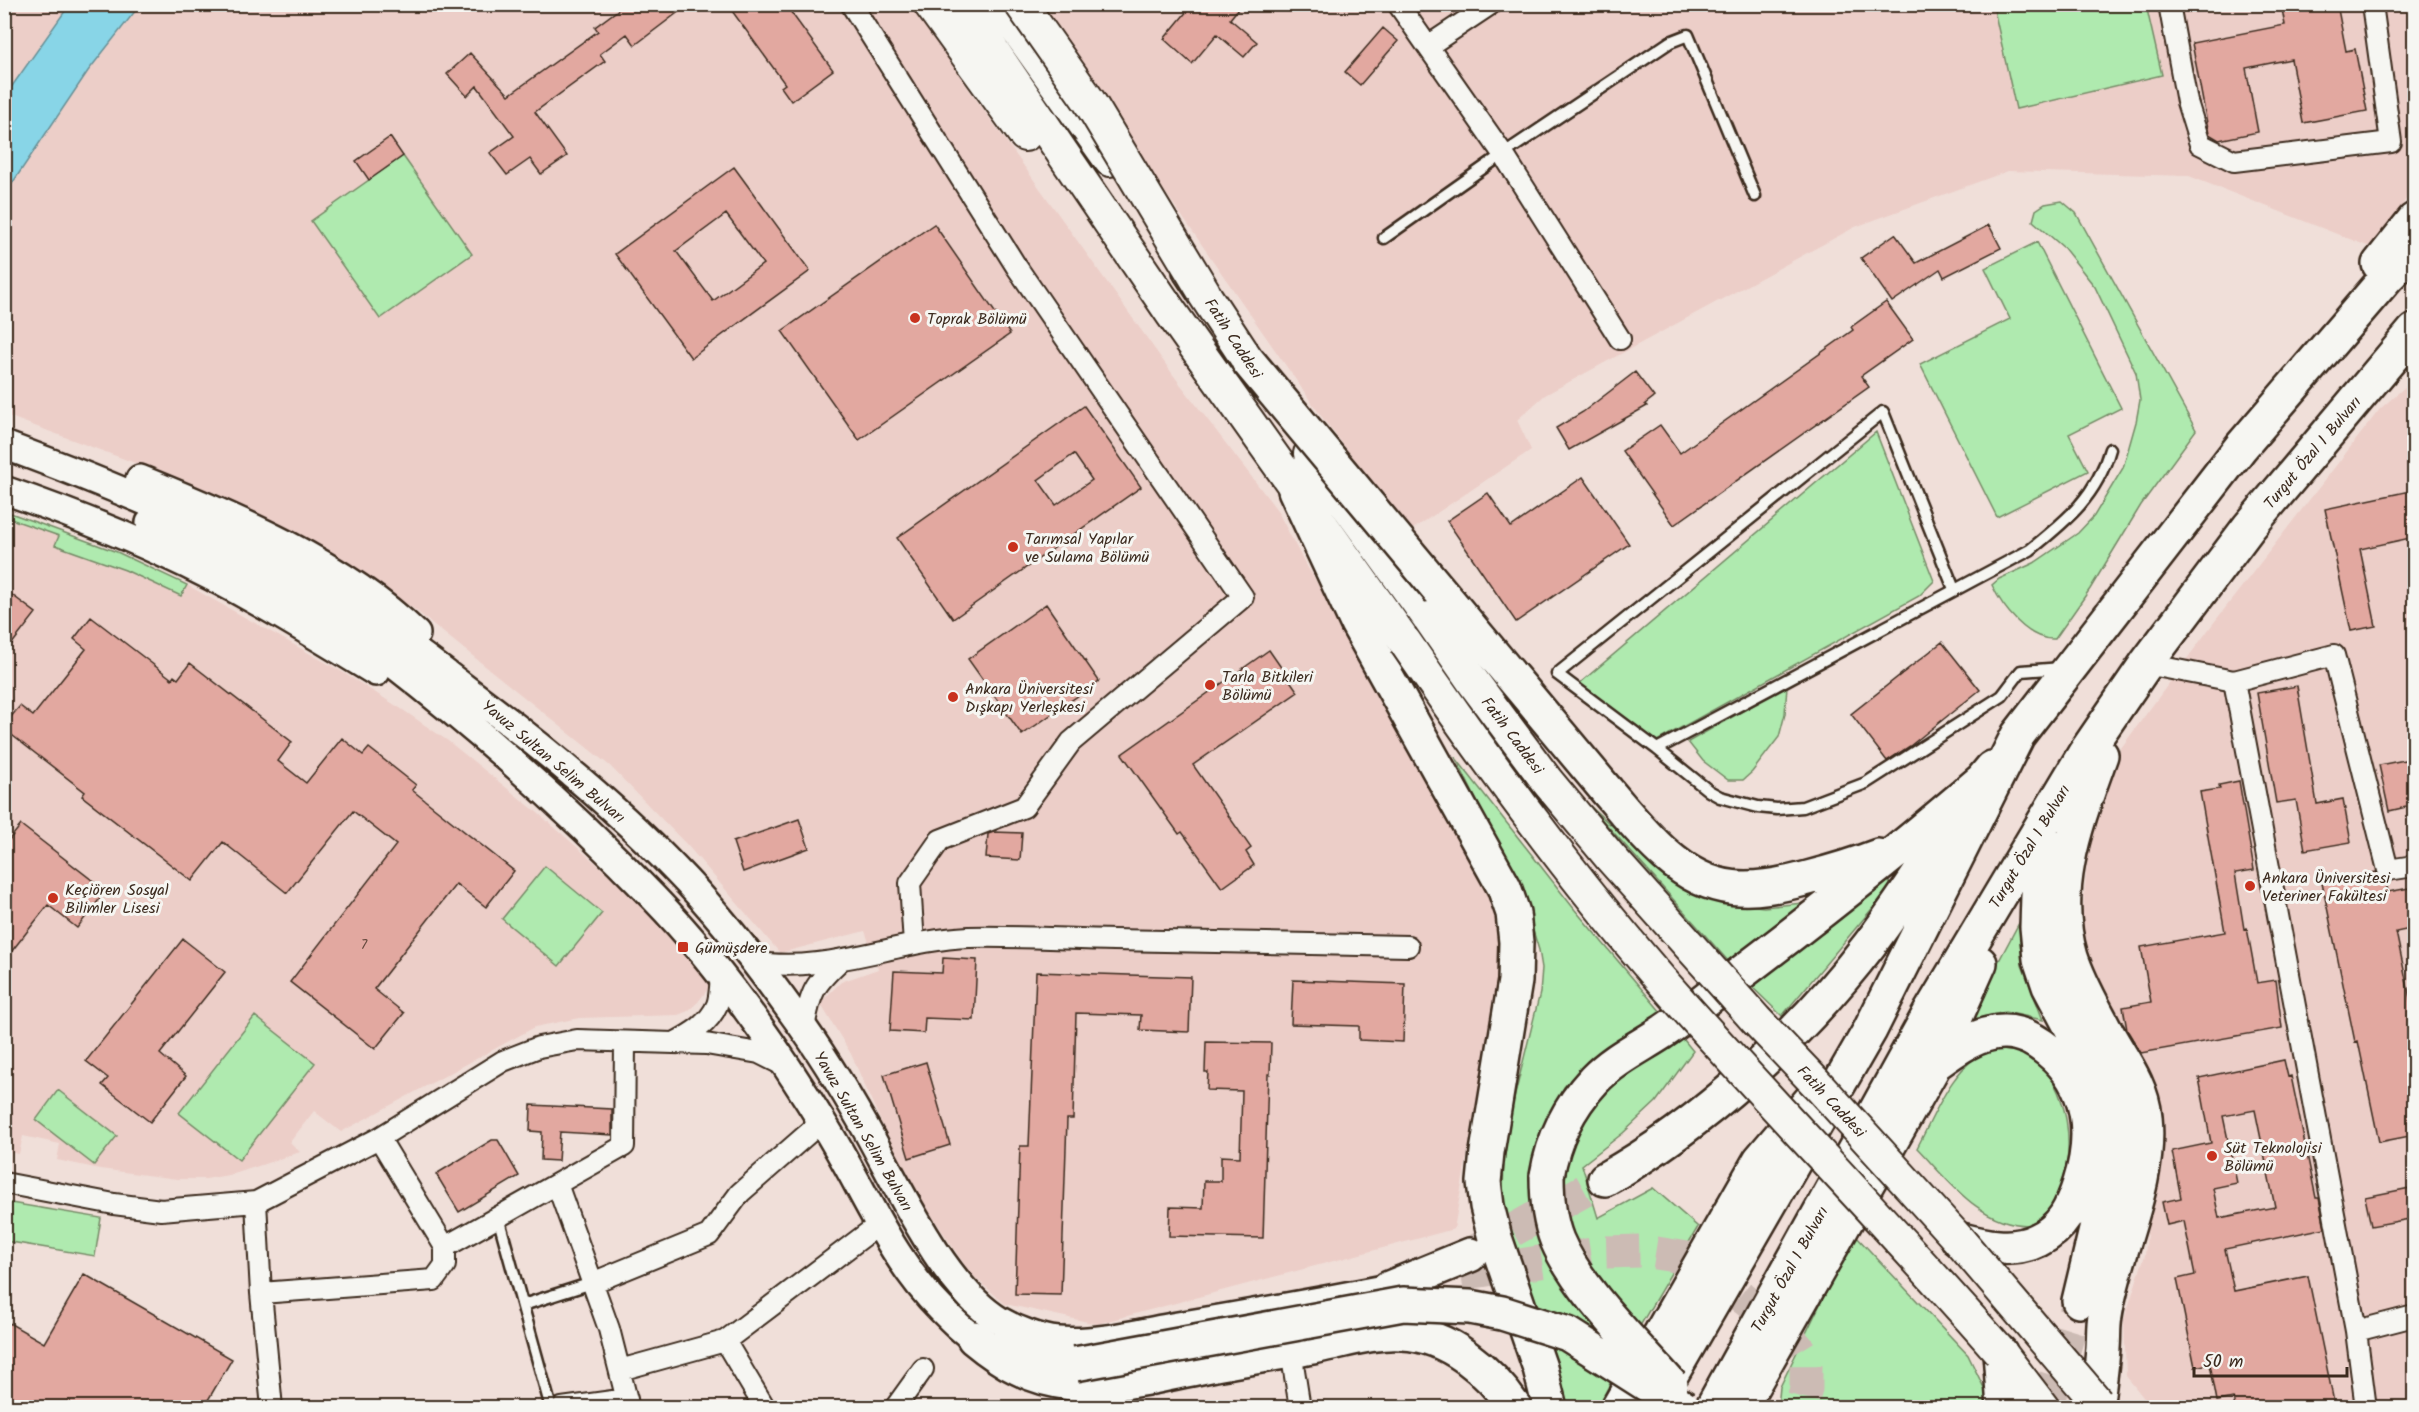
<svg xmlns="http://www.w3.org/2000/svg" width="2419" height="1412" font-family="Kalam,sans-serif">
  <rect width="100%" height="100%" fill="#f0dfd9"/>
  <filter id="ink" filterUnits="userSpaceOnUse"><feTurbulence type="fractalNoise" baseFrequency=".0167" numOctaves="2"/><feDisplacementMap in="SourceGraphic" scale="12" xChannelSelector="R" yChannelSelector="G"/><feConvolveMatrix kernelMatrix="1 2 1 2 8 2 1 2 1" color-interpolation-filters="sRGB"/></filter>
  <g filter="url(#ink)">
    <path fill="#eccec8" d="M4,5H912L968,88L1174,376L1277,510L1302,558L1353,642L1496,895L1502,958L1454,1229L1097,1324L1005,1304L970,1273L903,1172L851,1054L820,1003L841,982L878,969L865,931L780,953L688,846L610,766L414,609L271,519L135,463L5,415Z
      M1035,5H2410L2414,19V186L2398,212L2370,247L2189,176L2008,171L1855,227L1545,395L1517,420L1531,450L1410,531L1321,416Z
      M2414,379V1407H2151L2126,1376L2124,1320L2145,1255L2150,1201L2161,1164L2157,1097L2107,1010L2081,934L2089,839L2121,748L2212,625L2380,409Z
      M5,511L117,552L187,585L339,670L403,710L448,741L538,813L624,888L676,943L711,985L698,1002L688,1011L678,1015L579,1018L535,1027L341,1132L314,1111L290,1142L300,1152L234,1174L206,1179H177L100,1169L57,1160L60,1144L23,1136L19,1154L5,1151Z"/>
    <path fill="#afeaaf" stroke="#758a66" stroke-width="1.5" d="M1993,5H2146L2162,75L2016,109Z
      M403,156L472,254L380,319L311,221Z
      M2062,201L2076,213L2196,430L2141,505L2090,589L2055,639C2028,641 2002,607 1992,585L1999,579L2034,563L2078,533L2094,516L2123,468L2136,422L2140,400L2136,373L2095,287L2064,248L2033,221L2036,210L2045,204Z
      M2037,242L2121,408L2069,434L2088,471L1997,517L1920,364L2010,319L1985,268Z
      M1876,432L1934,581L1919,596L1657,741L1573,689Z
      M5,511L117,552L187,585L181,596L125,570L55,545L59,536L5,517Z
      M1787,686L1785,714L1779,737L1752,772L1743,780H1728L1703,761L1688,742Z
      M1455,757L1575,910L1661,1012L1637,1032L1592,1060L1564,1087L1539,1140L1533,1167L1624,1356L1598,1407H1565L1519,1268L1503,1196L1504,1150L1510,1115L1540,993L1542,968L1539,950L1519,885Z
      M1590,806L1662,871L1687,890L1723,902L1764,907L1803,903L1729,962Z
      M545,866L602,913L559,966L502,919Z
      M1887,880L1892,885L1782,1016L1748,983Z
      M2019,923L2022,965L2043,1020L2005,1012L1974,1019L1993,972Z
      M255,1016L315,1063L239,1160L179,1113Z
      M1680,1035L1693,1051L1656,1102L1623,1133L1582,1165L1598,1218L1653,1188L1698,1227L1640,1326L1582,1258L1572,1240L1561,1198L1567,1147L1592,1103L1617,1079Z
      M1992,1048C2003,1049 2019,1048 2028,1054C2071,1081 2078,1158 2056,1199C2050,1210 2040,1218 2030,1225C1981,1226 1948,1180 1917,1148C1936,1112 1952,1065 1992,1048Z
      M58,1090L117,1136L94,1165L36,1120Z
      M5,1202L101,1218L95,1256L5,1241Z
      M1854,1234L1968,1355L1985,1390L1988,1408H1778L1780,1387Z"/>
    <path fill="#88d5e7" stroke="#699197" stroke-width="1.5" d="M70,4L140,5L88,71L5,194V96Z"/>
    <path fill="#e2a8a0" stroke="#3b2a1e" stroke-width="1.5" fill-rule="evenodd" d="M626,4H689L635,45L627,34L600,54L605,61L535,112L567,156L541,174L530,159L507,175L490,153L514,136L477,86L467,96L447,74L470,53L509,95L598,31L595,27Z
      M727,4H785L833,70L791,101L781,87L785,84Z
      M1193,4H1242L1230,19L1257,42L1244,57L1217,34L1192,64L1164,39Z
      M2281,4H2337L2346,51L2355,49L2367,111L2303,123L2291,59L2246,68L2258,132L2219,140L2209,134L2192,43L2285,25Z
      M1383,28L1398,41L1360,85L1345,72Z
      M390,137L403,156L369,180L356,161Z
      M734,167L810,271L691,358L615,254ZM726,214L763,264L713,301L676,251Z
      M934,224L1010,334L859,440L782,331Z
      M1989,225L2001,248L1944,277L1940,269L1892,302L1861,258L1895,234L1916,263Z
      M1886,302L1913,339L1861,376L1869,387L1674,525L1622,451L1660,425L1680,453L1853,330L1851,327Z
      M1635,372L1654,397L1645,404L1647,406L1569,450L1556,428L1583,412Z
      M1084,406L1141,487L953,619L897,538ZM1074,454L1092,480L1056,505L1038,480Z
      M1583,477L1629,544L1516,622L1447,521L1488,493L1511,527Z
      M2415,490V537L2360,549L2376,626L2351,631L2325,509Z
      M4,589L36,613L4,654Z
      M1046,604L1099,681L1022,735L968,659Z
      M91,617L172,679L174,676L178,679L190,663L292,742L278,761L306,783L342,738L363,755L369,748L416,785L412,790L514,871L486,907L456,884L374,989L404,1013L375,1049L290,982L396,845L353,811L287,893L223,842L192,881L82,796L85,792L4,729V725L20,706L33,716L86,649L74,639Z
      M1942,642L1980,690L1910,746L1887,761L1851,714Z
      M1269,650L1298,692L1193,765L1251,848L1246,852L1254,865L1222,888L1182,832L1179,834L1122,754Z
      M2297,686L2317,804L2343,799L2351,842L2305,850L2296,800L2276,803L2257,693Z
      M2415,758V805L2389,811L2379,765Z
      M2239,781L2254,870L2235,873L2244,929L2247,928L2257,983L2276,980L2282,1028L2141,1053L2127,1030L2123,1007L2151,1002L2141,947L2225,932L2200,792L2220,789L2219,785Z
      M799,819L809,848L743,872L733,842Z
      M21,825L106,891L77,928L48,905L4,961V846Z
      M994,832L1022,833L1020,860L986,858L988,834Z
      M2376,872L2380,878L2386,882L2388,892L2415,887V928L2396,932L2415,1022V1135L2379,1142L2358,1041L2355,1042L2322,883Z
      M183,939L225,972L160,1054L186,1076L150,1122L102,1085L108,1078L86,1061Z
      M943,958L977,960L974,1020L925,1018L924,1033L890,1031L894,971L942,973Z
      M1036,972L1191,977L1189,1032L1140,1030L1141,1015L1076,1013L1073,1119H1067L1061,1295L1015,1294L1020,1146H1029Z
      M1293,980L1405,984L1403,1042L1359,1040V1026L1291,1024Z
      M1206,1042L1271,1043L1270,1074H1268L1263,1238L1169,1236L1170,1207L1203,1208L1204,1181H1221V1156L1240,1157L1242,1091L1207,1090L1208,1072H1205Z
      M2284,1060L2288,1077L2291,1076L2316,1198H2319L2325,1228L2225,1249L2234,1291L2308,1276L2335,1407H2235L2233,1398L2217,1401L2210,1364L2195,1367L2177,1279L2195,1275L2184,1221L2167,1225L2162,1202L2181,1198L2172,1151L2211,1143L2199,1078ZM2255,1110L2275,1207L2219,1218L2213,1188L2237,1183L2223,1116Z
      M926,1062L950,1145L909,1158L884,1075Z
      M531,1105L612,1109V1135L560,1132L558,1161L541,1160L542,1132L530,1131Z
      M492,1140H498L519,1176L459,1212L436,1174Z
      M2415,1187V1218L2371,1226L2365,1197Z
      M84,1274L232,1359L204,1407H4V1320L44,1343Z"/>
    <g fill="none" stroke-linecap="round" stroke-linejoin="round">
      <path stroke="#ccbbb4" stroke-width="33" stroke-dasharray="33 16" stroke-linecap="butt" d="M1470,1254L1605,1179
        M1461,1274L1605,1252L1643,1251L1694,1259L1775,1323L1798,1348L1806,1361V1389L1801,1408
        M2046,1408L2079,1301"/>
      <g stroke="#3b2a1e" stroke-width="15">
        <path id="service" d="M1384,238L1503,154L1670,42L1688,35L1755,196
          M1954,589L1883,412L1557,674L1657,749L2030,550C2067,520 2097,496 2110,449
          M1657,749L1709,791L1720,797L1758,807L1777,809L1803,807L1866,783L2002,696L2021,671L2062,668
          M498,1217L551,1408
          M523,1305L592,1283"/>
      </g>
      <g stroke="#3b2a1e" stroke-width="24">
        <path id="minor" d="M851,4L1016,266L1243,597L1071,742L1024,807L940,840L910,883L914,944
          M1398,4L1503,154L1620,339
          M2169,4L2187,102L2200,144L2234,161L2391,142L2372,4
          M1428,46L1491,4
          M2146,664L2234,681L2334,655L2388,870L2414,866
          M2234,681L2356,1331
          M754,962C825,975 897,940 969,937C1017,936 1065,939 1114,940C1212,942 1310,944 1408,946
          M804,1029C810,992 814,984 842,959
          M674,1043C691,1034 709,1024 717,1005C720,997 720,985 721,976
          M4,1183L114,1204L161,1210L256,1202L379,1138L503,1061L539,1047L577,1040L706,1044L759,1053L785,1066
          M557,1184L609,1329L629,1408
          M256,1202L261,1293L272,1408
          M445,1247L624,1146L625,1043
          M592,1283L709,1235L740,1193L812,1130
          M261,1293L434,1280L445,1265V1247L379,1138
          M725,1341L765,1408
          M1291,1351L1300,1408
          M620,1370L725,1341L869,1232
          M1108,1383L1113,1408
          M562,1408L627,1399
          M895,1408L923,1369
          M2366,1408L2356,1331L2414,1316"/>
      </g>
      <g stroke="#3b2a1e" stroke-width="32">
        <path id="secondary" d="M4,445C112,485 218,529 318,587C368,616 417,651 463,687C538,743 612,803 677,871C720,915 758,965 794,1015C820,1050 843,1088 865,1127C897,1184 943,1287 1000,1321C1016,1330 1039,1339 1058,1341C1094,1344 1135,1334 1172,1327C1244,1315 1316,1302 1389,1288
          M140,479C234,517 343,563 416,634
          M4,490C59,509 113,530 165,554C238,587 307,630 376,672
          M150,523C228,557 323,609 390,661C483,733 573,814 654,898C720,966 775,1045 824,1125C863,1187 889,1257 941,1309C951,1319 963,1332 975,1339C1004,1355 1042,1361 1075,1364"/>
      </g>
      <g stroke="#3b2a1e" stroke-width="36">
        <path id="primary" d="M930,4L1025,135
          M961,4L1172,314L1405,642
          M999,4L1110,160
          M1189,271L1262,382
          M1310,454L1429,618
          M2000,1352L2043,1408"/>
      </g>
      <g stroke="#3b2a1e" stroke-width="38">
        <path id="trunk" d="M2379,264L2414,220
          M1295,490L1357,623L1504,887L1513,913L1516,942L1515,981L1487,1152L1484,1182L1487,1206L1495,1238L1540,1368L1550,1408
          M1607,791C1626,813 1644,836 1666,855C1712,896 1752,893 1808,878C1831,872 1855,865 1878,856
          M2055,848L2038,895L2037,927L2040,959L2049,986L2107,1095L2114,1115L2115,1138L2111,1167L2079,1301
          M1935,1064C1954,1050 1978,1032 2004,1032C2021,1032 2037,1041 2049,1051C2091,1085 2095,1135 2080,1183C2072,1208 2063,1228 2038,1240C2013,1253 1984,1246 1958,1239
          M1547,1176C1553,1139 1568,1108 1594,1080C1613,1060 1638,1048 1661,1033C1678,1022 1695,1008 1712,995C1804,926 1895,855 1982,780L1992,768
          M1605,1179C1702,1125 1803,1032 1870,944C1901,903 1928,861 1956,819
          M1389,1288L1470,1255
          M974,1338C1003,1362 1032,1379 1071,1383C1117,1388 1165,1374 1210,1365C1245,1358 1281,1353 1317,1346C1344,1341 1373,1331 1402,1333C1449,1335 1490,1371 1515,1408
          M2000,1352L2004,1408
          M2097,1402C2099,1384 2102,1366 2103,1348C2104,1337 2103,1326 2105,1316C2115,1250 2152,1185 2145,1117C2142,1083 2119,1056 2104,1027C2092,1004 2079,982 2071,957C2050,887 2078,820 2101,755
          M1618,1408L1760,1160L1811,1100
          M1652,1408L1870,1030L2018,735L2241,447L2387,277L2414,250
          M1712,1408L1931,1011L2085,753L2146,664L2249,527L2414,331
          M1740,1408L1935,1064L1980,963"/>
      </g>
      <use href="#service" stroke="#f6f6f2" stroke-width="10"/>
      <use href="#minor" stroke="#f6f6f2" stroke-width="20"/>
      <use href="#secondary" stroke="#f6f6f2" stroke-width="27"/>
      <use href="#primary" stroke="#f6f6f2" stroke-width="32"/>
      <use href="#trunk" stroke="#f6f6f2" stroke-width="33"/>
      <g stroke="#3b2a1e" stroke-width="36" stroke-linecap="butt">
        <path id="primary-bridge" d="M1021,4L1089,101L1204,292
          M1429,618L1474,683L1547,781L1611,858L1756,1020L1817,1084L1958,1239L2097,1402
          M1405,642C1485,759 1568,873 1661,980C1772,1106 1890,1226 2000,1352"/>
      </g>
      <g stroke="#3b2a1e" stroke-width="38" stroke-linecap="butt">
        <path id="trunk-bridge" d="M1248,361L1607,791
          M1547,1176C1547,1198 1549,1220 1557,1240C1578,1290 1635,1344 1671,1385
          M1075,1364L1403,1304L1470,1307L1502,1313L1568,1334L1684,1408"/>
      </g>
      <use href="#primary-bridge" stroke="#f6f6f2" stroke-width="32"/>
      <use href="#trunk-bridge" stroke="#f6f6f2" stroke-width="33"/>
    </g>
  </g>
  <g fill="#c8321e" stroke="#f6f6f2" stroke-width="2">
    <circle cx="915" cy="318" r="6"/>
    <circle cx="1013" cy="547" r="6"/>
    <circle cx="1210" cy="685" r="6"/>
    <circle cx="953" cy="697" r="6"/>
    <circle cx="2250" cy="886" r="6"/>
    <circle cx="53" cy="898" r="6"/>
    <rect x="677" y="941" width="12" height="12" rx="3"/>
    <circle cx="2212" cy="1156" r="6"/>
  </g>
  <g text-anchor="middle" stroke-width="6" stroke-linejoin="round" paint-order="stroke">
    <g font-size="14" fill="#654a3e">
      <text x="364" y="949">7</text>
    </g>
    <g font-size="16" fill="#3b2a1e" stroke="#f6f6f2" text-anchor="start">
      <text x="927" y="324">Toprak Bölümü</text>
      <text x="1025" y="544">Tarımsal Yapılar<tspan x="1025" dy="18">ve Sulama Bölümü</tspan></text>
      <text x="1222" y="682">Tarla Bitkileri<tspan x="1222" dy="18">Bölümü</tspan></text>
      <text x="965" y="694">Ankara Üniversitesi<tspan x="965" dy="18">Dışkapı Yerleşkesi</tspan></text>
      <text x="2262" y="883">Ankara Üniversitesi<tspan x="2262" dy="18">Veteriner Fakültesi</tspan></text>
      <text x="65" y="895">Keçiören Sosyal<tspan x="65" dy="18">Bilimler Lisesi</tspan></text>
      <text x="695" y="953">Gümüşdere</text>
      <text x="2224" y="1153">Süt Teknolojisi<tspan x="2224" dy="18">Bölümü</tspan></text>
    </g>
    <g font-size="16" fill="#3b2a1e" stroke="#f6f6f2">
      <text transform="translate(1234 338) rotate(57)" y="6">Fatih Caddesi</text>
      <text transform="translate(2312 452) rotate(-50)" y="6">Turgut Özal 1 Bulvarı</text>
      <text transform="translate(1513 735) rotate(53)" y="6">Fatih Caddesi</text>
      <text transform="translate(554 761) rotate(40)" y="6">Yavuz Sultan Selim Bulvarı</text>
      <text transform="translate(2029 846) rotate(-59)" y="6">Turgut Özal 1 Bulvarı</text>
      <text transform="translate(1832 1101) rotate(47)" y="6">Fatih Caddesi</text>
      <text transform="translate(864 1131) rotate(60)" y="6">Yavuz Sultan Selim Bulvarı</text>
      <text transform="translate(1789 1269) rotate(-61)" y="6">Turgut Özal 1 Bulvarı</text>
    </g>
  </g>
  <rect width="2419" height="1412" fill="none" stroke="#f6f6f2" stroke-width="24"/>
  <rect x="12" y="12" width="2395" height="1388" fill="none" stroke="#3b2a1e" stroke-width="2" filter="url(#ink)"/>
  <path d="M2194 1367v9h153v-9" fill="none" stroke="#3b2a1e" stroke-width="3"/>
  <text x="2203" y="1367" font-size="18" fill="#3b2a1e" stroke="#f6f6f2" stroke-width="4.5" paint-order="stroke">50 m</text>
</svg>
